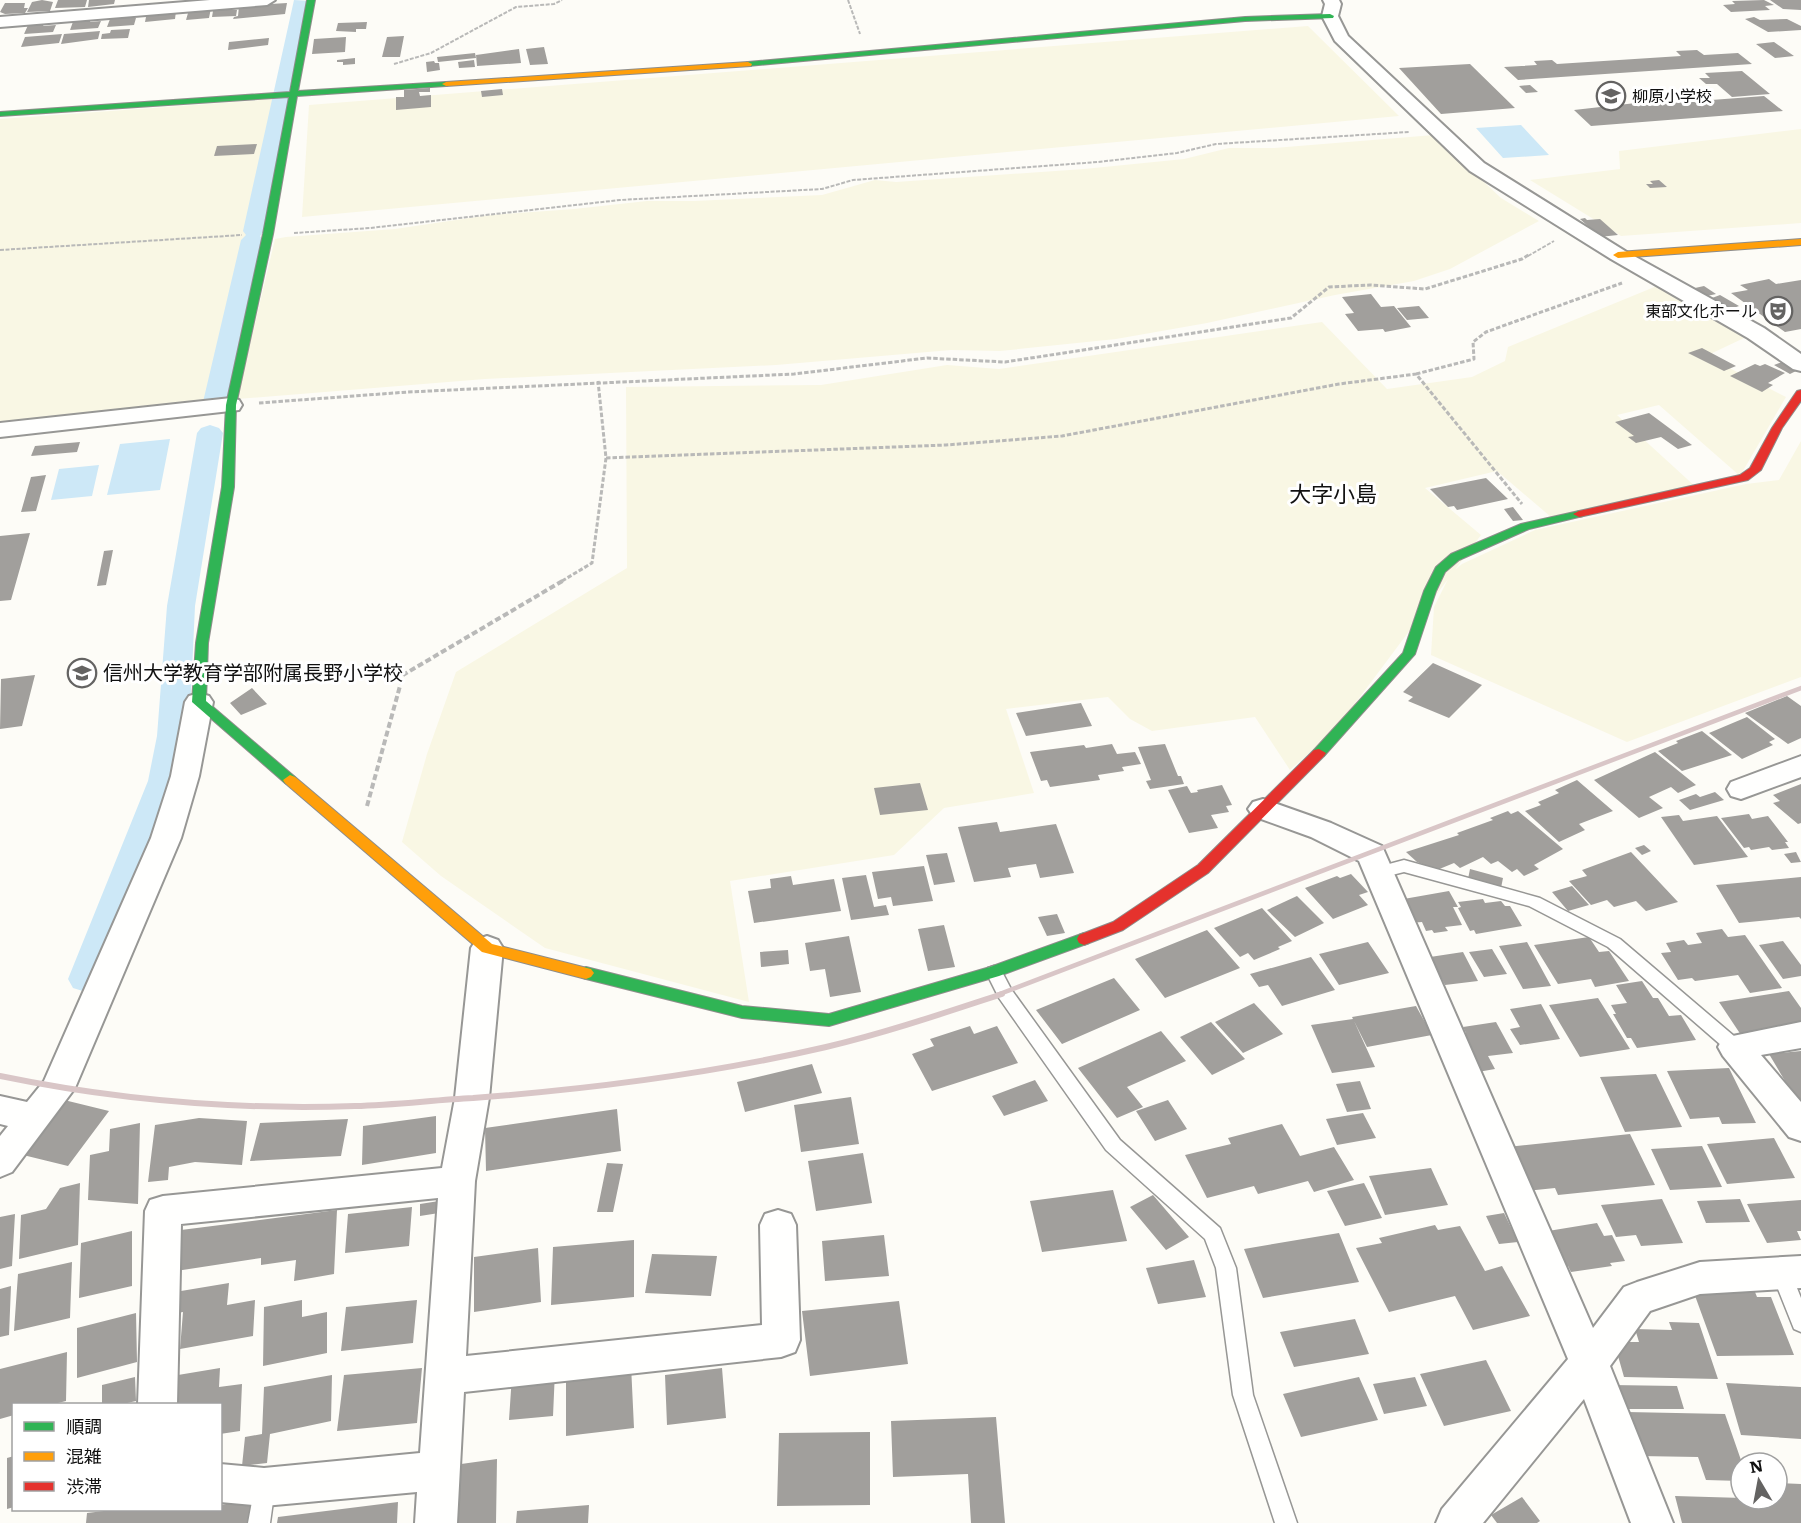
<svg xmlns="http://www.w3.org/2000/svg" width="1801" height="1523" font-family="Literata,'Noto Sans JP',serif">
  <rect width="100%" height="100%" fill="#fdfcf7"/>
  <path fill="#f9f7e4" d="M1308,26L1399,116L302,217L309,105Z
    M276,99L211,400L0,426V119Z
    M1801,129V223L1621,236L1530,180L1620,169L1619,151Z
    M1434,135L1501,198L1539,221L1450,269L1414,281L1335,295L1207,323L1116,339L1000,351L951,350L776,365L485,379L237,399L275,239L286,237L395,229L490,215L574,209L647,201H694L822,195L875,180L896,182L1084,169L1184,159L1229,148H1274Z
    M1669,281L1761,330L1706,356L1786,397L1740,476L1659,405L1617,415L1698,489L1551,517L1497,471L1425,488L1481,535L1336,729L1290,770L1255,717L1152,731L1130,719L1108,697L1006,709L1034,793L944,808L894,855L730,881L749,1002L545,948L441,876L402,842L427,754L456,672L627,568L626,387L821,385L947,365L999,369L1322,322L1387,389L1472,377L1505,361L1508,347Z
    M1801,441V677L1627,742L1431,655L1434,607L1451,573L1462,564L1535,530L1746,484L1779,480Z"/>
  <path fill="#cde8f7" d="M1521,125L1549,155L1503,158L1476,128Z
    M170,439L160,490L107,495L120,444Z
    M99,465L92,496L51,500L59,469Z"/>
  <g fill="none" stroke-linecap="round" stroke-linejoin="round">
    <path fill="#cde8f7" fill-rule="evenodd" d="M294,0L311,1L293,91L289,95L287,130L265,231L260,236L263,240L227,402L224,407L215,409L206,407L203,402L241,240L246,235L243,231Z
      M210,425L219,428L223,433L195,606L189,736L180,781L104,979L99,988L86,992L73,988L68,979L148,781L157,736L167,606L197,433L201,428Z"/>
  </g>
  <path fill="#a19f9c" d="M42,0L53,2L50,11L27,12L32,2Z
    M58,0H87L85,7L55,8Z
    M89,0H115L114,4L88,7Z
    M1764,0L1774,5L1765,6L1770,10L1731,12L1723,5L1735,4L1732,1Z
    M1770,0H1801V10L1783,9Z
    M5,3H25L24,8H28L25,13L5,14L0,12Z
    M287,3L285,14L233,19L234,17L238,16L239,6Z
    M211,8L209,18L186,20L188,13Z
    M220,9L237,10L236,16L212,17L213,11Z
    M176,11L175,19L145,22L147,12Z
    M132,15L131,18H136L134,25L107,27L110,19Z
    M1754,17L1760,20L1787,19L1801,26V30L1768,32L1745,19Z
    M91,18L90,22L101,21L98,28L70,30L74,19Z
    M45,22L43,26L56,25L53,32L24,34L29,23Z
    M367,22L366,29H356V32L336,31L338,23Z
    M130,29L128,38L101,39L102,34L110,33L111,30Z
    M100,31L98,39L61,44L64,34Z
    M62,34L59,43L21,47L25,37Z
    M404,36L400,57H382L387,37Z
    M346,37L345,52L312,54L314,39Z
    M269,38L268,45L228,50L229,42Z
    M1774,42L1794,56L1775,58L1756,44Z
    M544,47L548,64L530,65L526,49Z
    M519,49L521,63L477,66L476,55Z
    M1697,50L1704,55L1738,53L1752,64L1518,80L1504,67L1537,65L1534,61L1552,60L1557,64L1681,56L1676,51Z
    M475,53L476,58L438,62L437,57Z
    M355,58V64L343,65V62H337V60Z
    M474,60L475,67L459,68L458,62Z
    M434,61L435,63H439L440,70L427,72L426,62Z
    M1470,64L1515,108L1441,114L1399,68Z
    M1742,71L1770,94L1732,97L1717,84H1706L1699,78H1710L1705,73Z
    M1530,85L1538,92L1526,93L1519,86Z
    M430,88V92H419L420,96L431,95V107L396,110V97H404V90Z
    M502,89L503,95L482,97L481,91Z
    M1764,96L1783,111L1591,126L1574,110L1636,103L1659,104Z
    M257,144L254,154L214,156L217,146Z
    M1659,180L1667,187L1650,188L1646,184H1653L1650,181Z
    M1585,218L1587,220L1600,219L1618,235L1599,237L1586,228H1590L1580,219Z
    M1769,279L1776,284L1801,280V329L1785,332L1731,293L1748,290L1740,285Z
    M1704,286L1716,294L1707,296L1695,288Z
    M1371,294L1381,307L1394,306L1411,327L1385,332L1383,329L1358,331L1345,314L1354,313L1342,297Z
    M1720,295L1739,306L1731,309L1712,298Z
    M1419,306L1429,318L1407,320L1397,308Z
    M1702,348L1736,366L1724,371L1688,353Z
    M1782,362L1798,370L1790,374L1774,365Z
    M1755,364L1760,366L1765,364L1785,373L1768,383L1773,385L1762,392L1730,376Z
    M1649,413L1692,445L1678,449L1661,437L1636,443L1628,437L1634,436L1615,422Z
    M80,442L77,452L31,456L35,446Z
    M46,475L36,511L21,512L31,477Z
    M1486,478L1508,499L1457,510L1454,506L1448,507L1430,489Z
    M1513,507L1523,520L1513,521L1504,509Z
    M30,533L11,600L0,601V536Z
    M113,550L106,585L97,586L104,551Z
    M1433,663L1482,685L1449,718L1408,701L1413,697L1403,692Z
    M35,675L22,726L0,729L1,679Z
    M252,688L267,704L241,715L230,703Z
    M1787,696L1801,706V738L1788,744L1745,713Z
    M1081,703L1092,726L1026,736L1016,713Z
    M1747,717L1775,739L1769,742L1773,745L1742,759L1709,733Z
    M1702,731L1732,755L1682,771L1658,751L1678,743L1676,741Z
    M1112,744L1117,754L1135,752L1141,764L1122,767L1124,771L1098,775L1100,780L1050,787L1047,780L1041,781L1030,752L1084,745L1086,748Z
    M1165,744L1178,776H1181L1184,784L1150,789L1146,781L1151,780L1138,747Z
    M1655,752L1696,785L1678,793L1671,787L1649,797L1663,808L1639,818L1594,780Z
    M1577,780L1613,811L1579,824L1585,830L1559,842L1525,811L1541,805L1538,802L1559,793L1555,790Z
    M920,783L928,810L880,815L874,788Z
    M1801,784V823L1798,824L1773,803L1780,801L1773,795Z
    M1222,785L1232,805L1226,806L1229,812L1211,815L1218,828L1189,833L1168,790L1187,786L1191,793L1198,792L1197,790Z
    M1715,792L1724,800L1690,810L1679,800L1696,794L1700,797Z
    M1508,811L1511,814L1518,811L1563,849L1534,865L1539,869L1524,876L1517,869L1512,872L1498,861L1491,864L1483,857L1460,868L1454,863L1437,870L1417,862L1406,852L1459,835L1457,833L1493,820L1490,818Z
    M1749,814L1752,819L1768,816L1788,842H1785L1789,848L1772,850L1769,847L1751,850L1749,847L1744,848L1721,818Z
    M1679,815L1683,821L1717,816L1748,857L1694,865L1661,817Z
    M997,822L1000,832L1056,824L1074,873L1040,878L1036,864L1008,868L1011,877L974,882L958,827Z
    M1644,845L1651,851L1642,855L1635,848Z
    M1631,852L1678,902L1646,911L1636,901L1614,907L1607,900L1591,905L1569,881L1587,876L1582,870Z
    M1796,852L1801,862L1791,863L1784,854Z
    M947,853L955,882L934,885L926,855Z
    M924,866L933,901L893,906L891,897L878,899L872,872Z
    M1470,869L1503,878L1501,888L1468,879Z
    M1351,874L1368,892L1359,895L1368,905L1333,919L1305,888L1337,876L1340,878Z
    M866,875L874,907L886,905L889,915L851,920L842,878Z
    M791,876L793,885L834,879L841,911L754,923L748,891L771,888L770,879Z
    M1801,877V919L1799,917L1739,923L1716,885Z
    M1572,886L1589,905L1568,911L1552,892Z
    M1449,891L1458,907H1453L1462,925L1445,927L1448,931L1434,933L1432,930L1426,931L1422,922L1410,923L1398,900Z
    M1297,896L1324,923L1295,937L1267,910Z
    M1483,899L1485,903L1501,901L1505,906H1510L1522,926L1476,934L1474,930L1470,931L1458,908L1461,907L1458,902Z
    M1262,908L1292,941L1278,947L1280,949L1254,960L1248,953L1240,957L1214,928Z
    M1057,914L1065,933L1047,936L1038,917Z
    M944,925L955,967L928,971L918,929Z
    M1722,929L1728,937L1745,935L1782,988L1750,993L1738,975L1695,981L1692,978L1678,980L1661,953L1671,952L1666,943L1684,940L1688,945L1702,943L1696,933Z
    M1207,930L1240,968L1165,998L1135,959Z
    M849,936L861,992L830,997L825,969L810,971L805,943Z
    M1589,937L1599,952L1609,951L1629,981L1595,987L1591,979L1558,984L1534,945Z
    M1783,941L1801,965V976L1783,979L1759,945Z
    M1368,942L1389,973L1339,985L1319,954Z
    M1527,942L1551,986L1523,989L1499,946Z
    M1492,949L1507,974L1484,977L1469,952Z
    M788,950L789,964L761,967L760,952Z
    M1463,952L1478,981L1445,985L1430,957Z
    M1311,957L1335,990L1282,1006L1268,985L1259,987L1250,974Z
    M1114,978L1140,1010L1062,1044L1036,1010Z
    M1642,981L1653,998H1658L1669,1016L1681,1015L1696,1040L1637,1048L1631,1038H1627L1613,1014H1616L1611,1005L1627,1003L1616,985Z
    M1789,991L1801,1008V1025L1741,1035L1719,1002Z
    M1598,998L1630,1049L1580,1057L1549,1005Z
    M1254,1003L1283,1034L1243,1053L1215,1022Z
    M1541,1004L1560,1039L1520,1045L1510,1029L1520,1027L1510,1009Z
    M1416,1006L1432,1035L1367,1047L1354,1021L1375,1067L1332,1073L1311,1025L1353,1019L1352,1017Z
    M1211,1022L1245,1059L1212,1075L1180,1037Z
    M1496,1022L1513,1053L1488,1056L1495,1069L1472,1073L1459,1034L1466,1033L1463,1027Z
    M970,1026L974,1034L997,1026L1018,1063L932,1091L912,1054L934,1046L930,1039Z
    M1161,1031L1186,1061L1127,1087L1143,1107L1117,1118L1078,1068Z
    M1801,1051V1108L1769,1054Z
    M812,1064L822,1093L745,1112L737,1082Z
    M1729,1068L1756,1123L1722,1124L1719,1117L1690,1119L1667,1071Z
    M1656,1074L1682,1127L1625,1132L1600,1077Z
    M1035,1080L1048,1101L1004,1116L992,1096Z
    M1360,1081L1371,1109L1347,1112L1336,1084Z
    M851,1097L859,1144L801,1152L794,1105Z
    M60,1099L109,1111L68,1166L19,1154Z
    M1168,1100L1187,1129L1155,1141L1136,1111Z
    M617,1109L621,1151L486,1171L485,1128Z
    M1363,1113L1376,1138L1337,1145L1326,1119Z
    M436,1116V1153L362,1165L363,1126Z
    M199,1118L247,1121L242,1165L195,1162L169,1167L168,1180L148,1182L155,1125Z
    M348,1119L341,1156L250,1161L260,1123Z
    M140,1123L138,1204L88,1200L90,1155L109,1151L110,1129Z
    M1282,1124L1300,1156L1334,1147L1354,1180L1314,1192L1308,1181L1258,1194L1254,1186L1207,1198L1185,1155L1231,1144L1228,1138Z
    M1630,1134L1655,1185L1558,1195L1555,1188L1526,1191L1507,1147Z
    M1774,1138L1795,1178L1727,1184L1707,1144Z
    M1702,1146L1722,1187L1670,1190L1651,1149Z
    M863,1153L872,1203L816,1211L808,1161Z
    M607,1163L623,1164L613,1212H597Z
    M1431,1168L1448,1205L1385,1215L1369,1176Z
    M80,1183L78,1245L19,1259L21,1215L46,1209L60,1188Z
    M1364,1183L1382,1218L1345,1226L1327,1191Z
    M1113,1190L1127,1241L1042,1252L1030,1201Z
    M1153,1195L1189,1237L1166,1250L1130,1207Z
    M1662,1199L1683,1243L1641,1246L1636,1235L1616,1237L1601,1205Z
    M1740,1199L1750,1222L1706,1223L1697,1201Z
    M1801,1200V1231H1797L1801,1240L1767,1243L1747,1204Z
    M439,1201V1213L420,1216V1204Z
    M412,1207L409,1246L345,1253L348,1214Z
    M337,1210L334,1274L294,1281L296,1260L261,1265V1258L176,1271L181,1230Z
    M1504,1213L1518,1242L1499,1244L1486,1216Z
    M15,1214L12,1266L0,1269V1217Z
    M1597,1223L1604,1236L1612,1235L1625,1261L1610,1263L1612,1266L1571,1272L1568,1266L1560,1267L1542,1232Z
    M1435,1225L1438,1230L1460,1226L1485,1271L1502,1266L1530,1316L1473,1330L1455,1296L1389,1312L1356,1248L1382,1243L1379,1238Z
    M132,1231V1286L79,1298L81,1243Z
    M1339,1233L1359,1282L1263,1298L1244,1249Z
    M884,1235L889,1276L825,1281L822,1241Z
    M634,1240V1297L551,1305L553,1247Z
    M538,1248L541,1302L474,1312V1257Z
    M652,1254L717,1256L711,1296L645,1293Z
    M1194,1260L1206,1297L1158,1304L1146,1268Z
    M72,1262L70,1318L14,1331L18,1274Z
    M229,1283L227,1305L255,1300L253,1336L180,1349L183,1312L172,1314L175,1292Z
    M11,1286L9,1335L0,1337V1289Z
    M1755,1292L1757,1297H1771L1794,1355L1717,1356L1694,1293Z
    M302,1300V1317L327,1312V1353L263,1366L264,1307Z
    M417,1300L413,1343L341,1351L346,1307Z
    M899,1301L908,1364L810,1376L802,1311Z
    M136,1313L137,1362L77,1378V1328Z
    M1355,1319L1369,1354L1294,1367L1280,1332Z
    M1669,1322L1699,1323L1718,1379L1624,1377L1614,1342H1639L1635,1329L1672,1330Z
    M67,1352L66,1401L54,1404H14V1415L0,1419V1369Z
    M1486,1360L1511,1411L1444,1426L1420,1374Z
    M631,1365L634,1428L566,1436V1374Z
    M220,1368L219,1387L242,1384L240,1431L220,1434V1404H178L179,1395L170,1396L172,1376Z
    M422,1368L417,1423L337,1431L344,1375Z
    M722,1368L726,1418L667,1425L665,1375Z
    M555,1371L553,1416L509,1420L512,1375Z
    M332,1375L331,1421L270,1434L267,1463L242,1466L245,1437L262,1434L264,1387Z
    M135,1377L136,1401L123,1404H102V1385Z
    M1359,1377L1378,1420L1301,1437L1283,1394Z
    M1415,1377L1427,1406L1384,1414L1373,1384Z
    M1726,1383L1801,1387V1439L1741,1435Z
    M1612,1385L1677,1386L1684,1409H1619Z
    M1627,1412L1725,1414L1742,1463L1741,1481L1706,1480L1698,1457L1639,1456Z
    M996,1417L1005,1523H971L968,1474L893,1477L891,1421Z
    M870,1432V1505L777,1506L779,1433Z
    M14,1456V1507L7,1509V1458Z
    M497,1459L496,1523H452L454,1465Z
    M1777,1483L1801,1484V1523H1682L1675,1496L1777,1499Z
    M1522,1497L1540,1521L1537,1523H1497L1491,1515Z
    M251,1500L249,1523H86L87,1513L112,1510H220V1505Z
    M398,1502L397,1523H277L278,1517Z
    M589,1505L588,1523H516L517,1511Z"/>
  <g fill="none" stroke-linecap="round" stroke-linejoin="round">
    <g stroke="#979795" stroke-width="3">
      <path id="lane" d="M1404,860L1540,898L1620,939L1741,1042L1744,1047L1741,1052L1735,1054L1729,1052L1608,947L1529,906L1404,872L1380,878L1374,876L1372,872L1374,868Z
        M994,966L1000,968L1011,989L1120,1140L1220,1228L1236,1268L1253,1395L1297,1523H1275L1233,1395L1216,1268L1205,1239L1106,1150L999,998L986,972L988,968Z
        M1782,1265L1789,1268L1801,1298V1332L1794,1329L1772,1274L1775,1268Z
        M264,1477L272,1480L275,1487L270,1523H248L256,1480Z"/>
    </g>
    <g stroke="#979795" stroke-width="4">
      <path id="street" d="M210,0H275L267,5L0,27V17Z
        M1323,0H1339L1341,4L1338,16L1348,36L1484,163L1625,251L1764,328L1801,354V371L1793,369L1748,338L1611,259L1470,171L1335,41L1322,16L1325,4Z
        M231,398L239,400L242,405L239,410L0,437V423Z
        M199,693L209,696L213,702L199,776L181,838L75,1088L12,1172L0,1177V1136L8,1126L0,1124V1096L27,1102L44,1081L151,838L171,776L185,702L189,696Z
        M1801,756V777L1741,799L1731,796L1727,789L1731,782Z
        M1263,799L1331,823L1382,846L1593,1328L1624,1287L1637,1282L1700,1262L1801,1256V1288L1700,1294L1650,1311L1610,1366L1673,1523H1631L1584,1399L1483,1523H1436L1442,1509L1568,1359L1359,861L1311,837L1253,816L1248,809L1253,802Z
        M487,936L498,940L503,948L489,1098L475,1181L466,1356L762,1325L760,1225L765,1214L778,1210L791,1214L796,1225L800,1340L795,1352L781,1357L464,1392L457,1523H415L417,1492L264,1506L220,1502V1464L264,1468L420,1453L438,1198L181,1224L177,1404H138L145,1211L150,1200L163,1196L442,1168L455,1098L471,948L476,940Z
        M1801,1022V1048L1761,1055L1801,1102V1141L1789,1137L1723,1056L1718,1047L1723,1038Z"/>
    </g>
    <g stroke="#8e8d8b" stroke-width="2">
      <path id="fast" d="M307,0H315L298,91L446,82L450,84L446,86L297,96L273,234L236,405L234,487L208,643L206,701L295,777L297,780L290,785L285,783L192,702L196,643L222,487L226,405L263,234L289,97L0,116V112L290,92Z
        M1330,14L1334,16L1333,18L1245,21L748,66L744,64L748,62L1245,17Z
        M1579,511L1585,514L1583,516L1529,529L1459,560L1445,572L1436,591L1415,654L1324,756H1314L1312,753L1314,750L1403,653L1424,591L1436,567L1451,554L1521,524Z
        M1084,933L1089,935L1091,939L1089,943L999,976L829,1026L742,1018L586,979L581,977L578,973L581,969L586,967L742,1006L829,1014L990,967Z"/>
    </g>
    <g stroke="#8e8d8b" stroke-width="2">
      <path id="slow" d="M748,62L752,64L751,66L446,86L442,84L446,82Z
        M1801,239V245L1618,258L1613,255L1618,252Z
        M290,775L295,777L492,944L591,969L594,973L591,977L586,979L482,952L285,783L283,780Z"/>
    </g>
    <g stroke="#8e8d8b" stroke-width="2">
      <path id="jam" d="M1801,390V401L1782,428L1761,470L1748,480L1579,517L1573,514L1579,511L1740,475L1750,468L1772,428L1797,391Z
        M1319,749L1326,753L1324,756L1208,873L1123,930L1084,945L1079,943L1077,939L1079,935L1113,922L1198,865L1314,750Z"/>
    </g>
    <path stroke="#b9b9b8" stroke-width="2" stroke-dasharray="4 1.5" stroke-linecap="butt" d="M848,0L860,34
      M394,64L431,53L516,7L554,4L562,0
      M294,233L370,228L620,200L822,189L853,180L1098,162L1177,153L1216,144L1409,132
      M0,250L242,235
      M1528,256L1554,241"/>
    <path stroke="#b9b9b8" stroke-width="3" stroke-dasharray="4.5 2" stroke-linecap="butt" d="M1416,374L1474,359L1473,342L1486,332L1622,283
      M259,403L408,392L794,374L927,358L1005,362L1291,318L1329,287L1370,285L1425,289L1522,259L1530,254
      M606,458L946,445L1062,436L1339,384L1416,374L1522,504
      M562,581L592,563L606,458L598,381"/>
    <path stroke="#b9b9b8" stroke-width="4" stroke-dasharray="6 3" stroke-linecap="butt" d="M367,806L403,675L564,580"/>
    <use href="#lane" fill="#fffffe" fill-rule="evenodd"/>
    <use href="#street" fill="#fffffe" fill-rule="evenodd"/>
    <use href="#fast" fill="#30b455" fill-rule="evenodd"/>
    <use href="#slow" fill="#ff9f0a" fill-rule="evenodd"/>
    <use href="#jam" fill="#e5322d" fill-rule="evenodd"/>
    <path stroke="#d9c6c7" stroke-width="4.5" d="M997,995L1801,688"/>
    <path stroke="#d9c6c7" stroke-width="6" d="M0,1076C116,1100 237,1110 355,1106C394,1105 434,1100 473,1098C591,1089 710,1074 826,1047C885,1033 944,1013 1002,994"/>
  </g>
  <defs>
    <g id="school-ring" transform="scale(1.5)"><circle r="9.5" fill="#fff" stroke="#646362" stroke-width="1.5"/><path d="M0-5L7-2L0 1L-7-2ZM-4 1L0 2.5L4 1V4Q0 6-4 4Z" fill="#646362"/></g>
    <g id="theatre-ring" transform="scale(1.5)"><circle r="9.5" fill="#fff" stroke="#646362" stroke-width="1.5"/><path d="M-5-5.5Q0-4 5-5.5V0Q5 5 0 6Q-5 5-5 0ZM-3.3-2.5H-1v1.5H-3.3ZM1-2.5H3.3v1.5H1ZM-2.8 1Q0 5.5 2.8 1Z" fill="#646362"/></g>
  </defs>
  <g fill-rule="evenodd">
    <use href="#school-ring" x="1611" y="96"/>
    <use href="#theatre-ring" x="1778" y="311"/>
    <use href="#school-ring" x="82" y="673"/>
  </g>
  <g text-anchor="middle" stroke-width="6" stroke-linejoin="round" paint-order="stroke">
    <g font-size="16" fill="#111" stroke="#fff" text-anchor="start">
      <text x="1632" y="102">柳原小学校</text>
      <text x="1757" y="317" text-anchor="end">東部文化ホール</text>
    </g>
    <g font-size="20" fill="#111" stroke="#fff" text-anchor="start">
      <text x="103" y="680">信州大学教育学部附属長野小学校</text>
    </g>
    <g font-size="22" fill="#111" stroke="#fff">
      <text x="1333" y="502">大字小島</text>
    </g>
  </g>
  <rect x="12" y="1403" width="210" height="108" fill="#ffffff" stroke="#a0a0a0" stroke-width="1.5"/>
  <rect x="24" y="1422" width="30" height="9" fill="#30b455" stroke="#a0a0a0" stroke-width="1.5"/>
  <text x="66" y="1433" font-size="18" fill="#111111">順調</text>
  <rect x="24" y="1452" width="30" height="9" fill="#ff9f0a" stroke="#a0a0a0" stroke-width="1.5"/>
  <text x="66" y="1463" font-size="18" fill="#111111">混雑</text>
  <rect x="24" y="1482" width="30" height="9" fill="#e5322d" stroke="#a0a0a0" stroke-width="1.5"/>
  <text x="66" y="1493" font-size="18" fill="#111111">渋滞</text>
  <g transform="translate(1759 1481) rotate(350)"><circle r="28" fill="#ffffff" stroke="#a0a0a0" stroke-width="1.5"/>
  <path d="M0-4.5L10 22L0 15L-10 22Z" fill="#646362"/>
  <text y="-9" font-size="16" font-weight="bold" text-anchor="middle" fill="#111111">N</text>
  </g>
</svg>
